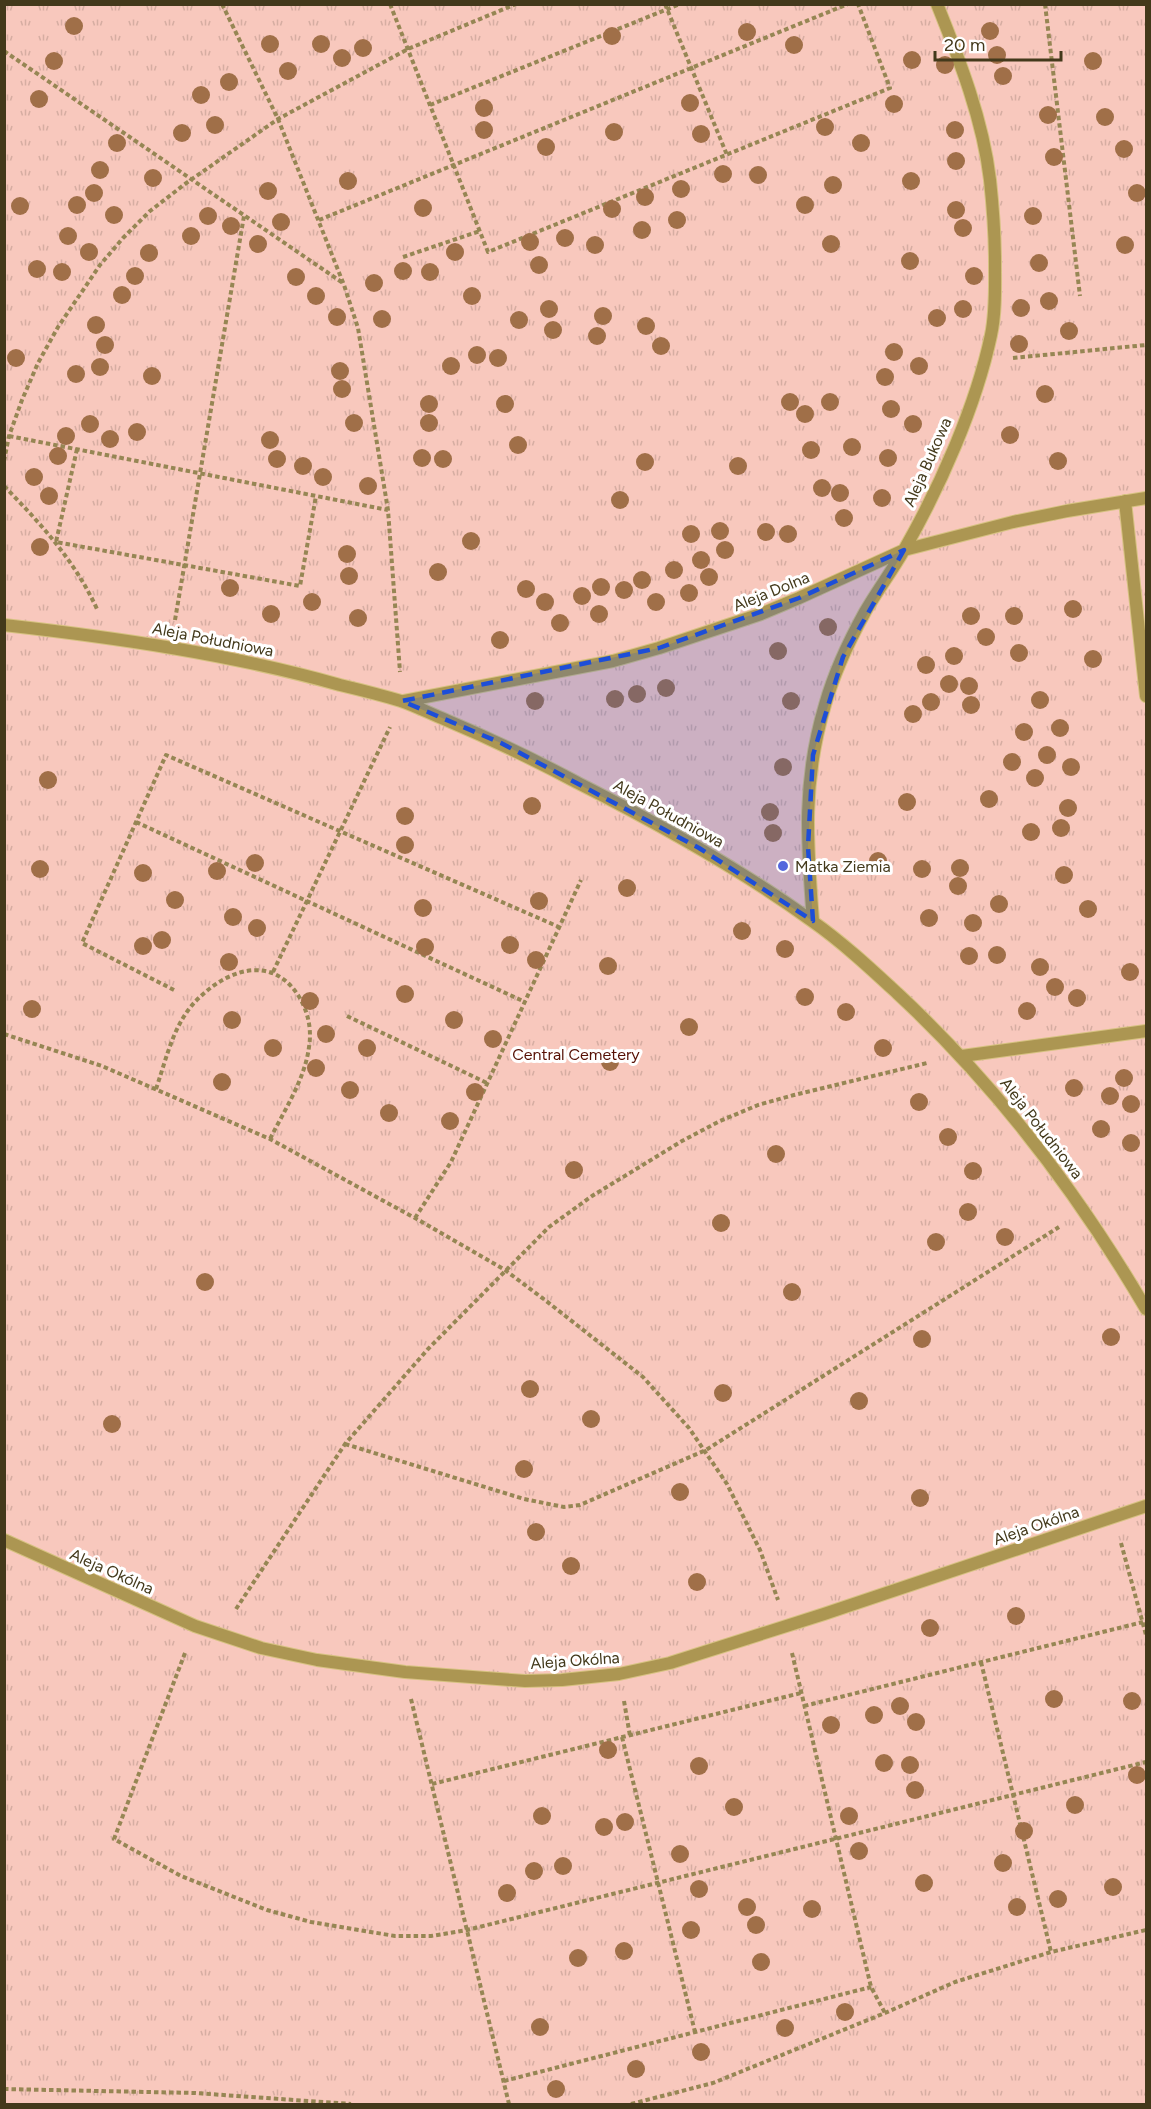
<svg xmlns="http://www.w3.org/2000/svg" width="1151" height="2109" font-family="Figtree,sans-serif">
  <defs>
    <pattern id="grass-tufts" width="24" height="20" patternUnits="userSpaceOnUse" patternTransform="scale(1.5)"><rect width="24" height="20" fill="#f8c8bd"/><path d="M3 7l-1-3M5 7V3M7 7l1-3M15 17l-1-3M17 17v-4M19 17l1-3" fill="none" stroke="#d6ada2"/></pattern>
  </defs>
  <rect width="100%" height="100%" fill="#fbe49a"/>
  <path fill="url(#grass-tufts)" d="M5,5H1146V2104H5Z"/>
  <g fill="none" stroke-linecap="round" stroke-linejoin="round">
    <g stroke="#d6c281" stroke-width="14">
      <path id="street" d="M1125,501L1146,696
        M4,625C118,638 230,654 340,685C361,690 381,695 401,701C416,706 431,714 446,720C491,739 535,760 578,783C659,824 739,868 812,921C842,942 870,968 897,993C996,1085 1078,1193 1146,1309
        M404,701L613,661L659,648L761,614L799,598L904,550L1013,522L1067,511L1146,498
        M813,921C807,843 802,782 825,705C834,673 849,641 865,612C877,591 892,571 904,550C940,487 976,406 991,335C996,312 995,286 995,263C995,235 993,208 990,180C983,120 960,61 937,4
        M962,1056L1146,1031
        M4,1540L195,1626L261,1648L317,1660L405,1672L525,1681L562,1680L619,1674L670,1663L824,1614L1146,1506"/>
    </g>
    <path stroke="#968654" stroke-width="4" stroke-dasharray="4.5 3" stroke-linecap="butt" d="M222,4L278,119L344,285L358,328L388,510L400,672
      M390,4L488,252L890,88L858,4
      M665,4L727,155
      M1045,4L1080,296
      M4,51L343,283
      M430,105L680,4
      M319,220L848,4
      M403,257L480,231
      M1013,358L1146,345
      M9,436L388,510
      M77,449L56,542L300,586L316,496
      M4,461L9,436L22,400L38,363L58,327L100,265L123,238L150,211L185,184L278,119L408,49L516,4
      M4,486C41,524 75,561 97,609
      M175,620L244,216
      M136,822L525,1002
      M273,972L390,727
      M174,990L82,943L166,755L559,927
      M347,1016L487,1083
      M4,1034L102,1066L270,1139L415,1218L505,1270L545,1300L643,1377L689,1428L727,1484L760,1550L778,1600
      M156,1089C167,1057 174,1020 201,996C231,968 272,956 298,995C308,1011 312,1029 309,1047C305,1079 284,1111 270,1139
      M415,1218L451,1162L581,880
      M345,1444L524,1499L564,1507L580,1505L706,1450L1059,1227
      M1121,1543L1146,1635
      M236,1609L345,1444L428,1349L549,1227L592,1196L682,1141L720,1121L758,1105L794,1095L927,1063
      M185,1653L114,1839L181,1876L267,1910L311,1922L395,1936H431L467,1930L1146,1762
      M792,1653L871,1987L885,2013
      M981,1662L1051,1952
      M411,1699L509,2104
      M624,1701L630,1736
      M804,1706L1143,1622
      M622,1737L695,2032
      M432,1784L801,1693
      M504,2081L871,1987
      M4,2089L195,2093L351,2104
      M631,2104L713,2083L885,2013L955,1982L1051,1952L1146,1930"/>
    <use href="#street" stroke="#ac9652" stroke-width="12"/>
  </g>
  <g fill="#a06f48">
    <circle cx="74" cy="26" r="9"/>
    <circle cx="990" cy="31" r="9"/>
    <circle cx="747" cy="32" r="9"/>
    <circle cx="612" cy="36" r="9"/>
    <circle cx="270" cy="44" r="9"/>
    <circle cx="321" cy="44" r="9"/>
    <circle cx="794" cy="45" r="9"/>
    <circle cx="363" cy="48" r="9"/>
    <circle cx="997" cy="55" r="9"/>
    <circle cx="342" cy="58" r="9"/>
    <circle cx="912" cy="60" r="9"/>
    <circle cx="54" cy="61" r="9"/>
    <circle cx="1093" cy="61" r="9"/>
    <circle cx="945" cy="65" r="9"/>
    <circle cx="288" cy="71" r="9"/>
    <circle cx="1003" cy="76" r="9"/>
    <circle cx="229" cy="82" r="9"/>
    <circle cx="201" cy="95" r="9"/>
    <circle cx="39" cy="99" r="9"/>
    <circle cx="690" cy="103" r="9"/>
    <circle cx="894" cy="104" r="9"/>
    <circle cx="484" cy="108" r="9"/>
    <circle cx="1048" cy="115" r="9"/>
    <circle cx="1105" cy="117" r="9"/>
    <circle cx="215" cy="125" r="9"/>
    <circle cx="825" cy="127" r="9"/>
    <circle cx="484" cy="130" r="9"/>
    <circle cx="955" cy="130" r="9"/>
    <circle cx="614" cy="132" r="9"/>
    <circle cx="182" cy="133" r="9"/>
    <circle cx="701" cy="134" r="9"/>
    <circle cx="117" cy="143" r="9"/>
    <circle cx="861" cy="143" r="9"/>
    <circle cx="546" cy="147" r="9"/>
    <circle cx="1124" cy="149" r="9"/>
    <circle cx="1054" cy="157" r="9"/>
    <circle cx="956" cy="161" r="9"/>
    <circle cx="100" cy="170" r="9"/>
    <circle cx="723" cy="174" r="9"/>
    <circle cx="758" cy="175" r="9"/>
    <circle cx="153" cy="178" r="9"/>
    <circle cx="348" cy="181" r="9"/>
    <circle cx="911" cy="181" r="9"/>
    <circle cx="833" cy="185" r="9"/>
    <circle cx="681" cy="189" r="9"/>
    <circle cx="268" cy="191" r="9"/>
    <circle cx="94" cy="193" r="9"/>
    <circle cx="1137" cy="193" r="9"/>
    <circle cx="645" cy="197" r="9"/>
    <circle cx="77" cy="205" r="9"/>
    <circle cx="805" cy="205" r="9"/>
    <circle cx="20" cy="206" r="9"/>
    <circle cx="423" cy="208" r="9"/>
    <circle cx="612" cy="209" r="9"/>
    <circle cx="956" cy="210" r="9"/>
    <circle cx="114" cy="215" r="9"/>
    <circle cx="208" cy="216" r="9"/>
    <circle cx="1033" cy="216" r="9"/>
    <circle cx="677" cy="220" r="9"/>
    <circle cx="281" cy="222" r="9"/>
    <circle cx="231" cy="226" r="9"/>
    <circle cx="963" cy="228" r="9"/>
    <circle cx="642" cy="230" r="9"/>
    <circle cx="68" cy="236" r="9"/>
    <circle cx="191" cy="236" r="9"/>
    <circle cx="565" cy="238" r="9"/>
    <circle cx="530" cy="242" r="9"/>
    <circle cx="258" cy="244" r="9"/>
    <circle cx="831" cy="244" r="9"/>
    <circle cx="595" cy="245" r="9"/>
    <circle cx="1125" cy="245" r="9"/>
    <circle cx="89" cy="252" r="9"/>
    <circle cx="455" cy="252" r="9"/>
    <circle cx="149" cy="253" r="9"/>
    <circle cx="910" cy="261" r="9"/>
    <circle cx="1039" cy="263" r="9"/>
    <circle cx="539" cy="265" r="9"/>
    <circle cx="37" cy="269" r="9"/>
    <circle cx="403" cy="271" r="9"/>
    <circle cx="62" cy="272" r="9"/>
    <circle cx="430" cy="272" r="9"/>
    <circle cx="135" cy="276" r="9"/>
    <circle cx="974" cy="276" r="9"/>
    <circle cx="296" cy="277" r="9"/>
    <circle cx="374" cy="283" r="9"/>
    <circle cx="122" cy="295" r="9"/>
    <circle cx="316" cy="296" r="9"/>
    <circle cx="472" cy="296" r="9"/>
    <circle cx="1049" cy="301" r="9"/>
    <circle cx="1021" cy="308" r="9"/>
    <circle cx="549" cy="309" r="9"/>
    <circle cx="963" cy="309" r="9"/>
    <circle cx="603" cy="316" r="9"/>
    <circle cx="337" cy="317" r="9"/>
    <circle cx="937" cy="318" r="9"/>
    <circle cx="382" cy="319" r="9"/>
    <circle cx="519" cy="320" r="9"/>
    <circle cx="96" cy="325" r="9"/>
    <circle cx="646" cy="326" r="9"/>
    <circle cx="553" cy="330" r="9"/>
    <circle cx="1069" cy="331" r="9"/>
    <circle cx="597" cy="336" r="9"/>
    <circle cx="1019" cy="344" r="9"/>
    <circle cx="105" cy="345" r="9"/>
    <circle cx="661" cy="346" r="9"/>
    <circle cx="894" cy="352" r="9"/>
    <circle cx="477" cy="355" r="9"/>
    <circle cx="16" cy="358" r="9"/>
    <circle cx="498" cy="358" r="9"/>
    <circle cx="451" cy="366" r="9"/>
    <circle cx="919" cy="366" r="9"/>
    <circle cx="100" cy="367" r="9"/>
    <circle cx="340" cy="371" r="9"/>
    <circle cx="76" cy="374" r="9"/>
    <circle cx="152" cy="376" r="9"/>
    <circle cx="885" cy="377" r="9"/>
    <circle cx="342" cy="389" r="9"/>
    <circle cx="1045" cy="394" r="9"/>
    <circle cx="790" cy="402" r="9"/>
    <circle cx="830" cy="402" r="9"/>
    <circle cx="429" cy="404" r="9"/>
    <circle cx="505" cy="404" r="9"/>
    <circle cx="891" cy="409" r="9"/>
    <circle cx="805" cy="414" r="9"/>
    <circle cx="354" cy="423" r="9"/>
    <circle cx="429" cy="423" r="9"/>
    <circle cx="90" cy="424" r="9"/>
    <circle cx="913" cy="424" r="9"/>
    <circle cx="137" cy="432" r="9"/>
    <circle cx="1010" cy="435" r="9"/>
    <circle cx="66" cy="436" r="9"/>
    <circle cx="110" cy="439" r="9"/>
    <circle cx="270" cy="440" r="9"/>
    <circle cx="518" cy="445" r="9"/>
    <circle cx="852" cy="447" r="9"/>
    <circle cx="811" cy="450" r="9"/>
    <circle cx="58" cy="456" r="9"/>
    <circle cx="422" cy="458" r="9"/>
    <circle cx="888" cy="458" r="9"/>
    <circle cx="277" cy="459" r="9"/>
    <circle cx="443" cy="459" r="9"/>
    <circle cx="1058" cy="461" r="9"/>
    <circle cx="645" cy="462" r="9"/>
    <circle cx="303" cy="466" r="9"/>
    <circle cx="738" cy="466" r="9"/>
    <circle cx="34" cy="477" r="9"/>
    <circle cx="323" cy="477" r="9"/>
    <circle cx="368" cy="486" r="9"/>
    <circle cx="822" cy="488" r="9"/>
    <circle cx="840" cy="493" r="9"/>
    <circle cx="49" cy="496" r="9"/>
    <circle cx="882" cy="498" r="9"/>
    <circle cx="620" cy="500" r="9"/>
    <circle cx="844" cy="518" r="9"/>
    <circle cx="720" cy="531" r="9"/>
    <circle cx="766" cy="532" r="9"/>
    <circle cx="691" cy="534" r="9"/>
    <circle cx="788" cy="534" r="9"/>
    <circle cx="471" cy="541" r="9"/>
    <circle cx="40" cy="547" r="9"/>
    <circle cx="725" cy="550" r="9"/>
    <circle cx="347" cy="554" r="9"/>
    <circle cx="701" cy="560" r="9"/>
    <circle cx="674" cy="570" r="9"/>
    <circle cx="438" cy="572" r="9"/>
    <circle cx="349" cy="576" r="9"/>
    <circle cx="709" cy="577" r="9"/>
    <circle cx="642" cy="580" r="9"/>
    <circle cx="601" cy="587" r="9"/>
    <circle cx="230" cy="588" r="9"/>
    <circle cx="526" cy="589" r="9"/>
    <circle cx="624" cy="590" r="9"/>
    <circle cx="689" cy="593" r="9"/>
    <circle cx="582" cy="596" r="9"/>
    <circle cx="312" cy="602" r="9"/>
    <circle cx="545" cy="602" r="9"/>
    <circle cx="656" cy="602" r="9"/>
    <circle cx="1073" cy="609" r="9"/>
    <circle cx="271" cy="614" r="9"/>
    <circle cx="599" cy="614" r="9"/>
    <circle cx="971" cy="616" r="9"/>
    <circle cx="1014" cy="616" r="9"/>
    <circle cx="358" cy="618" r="9"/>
    <circle cx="560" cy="623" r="9"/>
    <circle cx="828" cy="627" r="9"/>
    <circle cx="986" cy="637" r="9"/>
    <circle cx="500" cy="640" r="9"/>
    <circle cx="778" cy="651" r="9"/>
    <circle cx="1019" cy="653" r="9"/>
    <circle cx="954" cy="656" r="9"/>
    <circle cx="1093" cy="659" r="9"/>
    <circle cx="926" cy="665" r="9"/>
    <circle cx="949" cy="684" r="9"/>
    <circle cx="969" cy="686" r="9"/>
    <circle cx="666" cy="688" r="9"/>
    <circle cx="637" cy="694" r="9"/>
    <circle cx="615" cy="699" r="9"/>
    <circle cx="1040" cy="700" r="9"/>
    <circle cx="535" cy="701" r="9"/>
    <circle cx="791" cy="701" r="9"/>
    <circle cx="931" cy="702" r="9"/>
    <circle cx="971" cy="705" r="9"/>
    <circle cx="913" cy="714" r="9"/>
    <circle cx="1060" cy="728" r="9"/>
    <circle cx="1024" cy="732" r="9"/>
    <circle cx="1047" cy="755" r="9"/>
    <circle cx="1012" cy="762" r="9"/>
    <circle cx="783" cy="767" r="9"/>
    <circle cx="1071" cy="767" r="9"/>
    <circle cx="1035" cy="778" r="9"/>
    <circle cx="48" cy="780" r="9"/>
    <circle cx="989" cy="799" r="9"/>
    <circle cx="907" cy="802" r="9"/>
    <circle cx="532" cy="806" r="9"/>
    <circle cx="1068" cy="808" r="9"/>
    <circle cx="770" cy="812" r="9"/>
    <circle cx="405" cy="816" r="9"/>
    <circle cx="1061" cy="828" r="9"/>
    <circle cx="1031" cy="832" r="9"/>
    <circle cx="773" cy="833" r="9"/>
    <circle cx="405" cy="845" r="9"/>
    <circle cx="878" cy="861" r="9"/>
    <circle cx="255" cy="863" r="9"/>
    <circle cx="960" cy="868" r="9"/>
    <circle cx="40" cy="869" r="9"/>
    <circle cx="922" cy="869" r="9"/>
    <circle cx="217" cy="871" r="9"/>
    <circle cx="143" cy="873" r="9"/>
    <circle cx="1064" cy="875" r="9"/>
    <circle cx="958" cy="886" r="9"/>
    <circle cx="627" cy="888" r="9"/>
    <circle cx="175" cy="900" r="9"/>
    <circle cx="539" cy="901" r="9"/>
    <circle cx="999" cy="904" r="9"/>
    <circle cx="423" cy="908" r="9"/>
    <circle cx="1088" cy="909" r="9"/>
    <circle cx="233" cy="917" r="9"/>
    <circle cx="929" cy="918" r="9"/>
    <circle cx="973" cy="923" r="9"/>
    <circle cx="257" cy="928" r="9"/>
    <circle cx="742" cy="931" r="9"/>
    <circle cx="162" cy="940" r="9"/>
    <circle cx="510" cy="945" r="9"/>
    <circle cx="143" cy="946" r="9"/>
    <circle cx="425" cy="947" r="9"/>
    <circle cx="785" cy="949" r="9"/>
    <circle cx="997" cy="955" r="9"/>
    <circle cx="969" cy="956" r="9"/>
    <circle cx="536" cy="960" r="9"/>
    <circle cx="229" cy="962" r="9"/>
    <circle cx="608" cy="966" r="9"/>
    <circle cx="1040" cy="967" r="9"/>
    <circle cx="1130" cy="972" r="9"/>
    <circle cx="1055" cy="987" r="9"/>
    <circle cx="405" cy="994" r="9"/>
    <circle cx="805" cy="997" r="9"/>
    <circle cx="1077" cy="998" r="9"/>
    <circle cx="310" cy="1001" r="9"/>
    <circle cx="32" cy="1009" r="9"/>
    <circle cx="1027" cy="1011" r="9"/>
    <circle cx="846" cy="1012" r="9"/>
    <circle cx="232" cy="1020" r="9"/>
    <circle cx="454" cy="1020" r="9"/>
    <circle cx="689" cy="1027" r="9"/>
    <circle cx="326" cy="1034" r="9"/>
    <circle cx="493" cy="1039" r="9"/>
    <circle cx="273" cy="1048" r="9"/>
    <circle cx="367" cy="1048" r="9"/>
    <circle cx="883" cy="1048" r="9"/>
    <circle cx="610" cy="1062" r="9"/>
    <circle cx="316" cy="1068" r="9"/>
    <circle cx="1124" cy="1078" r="9"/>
    <circle cx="222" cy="1082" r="9"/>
    <circle cx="1074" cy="1088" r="9"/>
    <circle cx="350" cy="1090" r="9"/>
    <circle cx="475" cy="1092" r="9"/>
    <circle cx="1110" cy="1096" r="9"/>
    <circle cx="919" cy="1102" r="9"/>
    <circle cx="1131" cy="1104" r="9"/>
    <circle cx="389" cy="1113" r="9"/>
    <circle cx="450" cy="1121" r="9"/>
    <circle cx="1101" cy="1129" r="9"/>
    <circle cx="948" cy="1137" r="9"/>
    <circle cx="1131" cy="1143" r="9"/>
    <circle cx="776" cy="1154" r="9"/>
    <circle cx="574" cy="1170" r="9"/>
    <circle cx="973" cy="1171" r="9"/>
    <circle cx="968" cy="1212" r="9"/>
    <circle cx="721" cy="1223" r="9"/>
    <circle cx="1005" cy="1237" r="9"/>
    <circle cx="936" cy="1242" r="9"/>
    <circle cx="205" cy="1282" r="9"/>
    <circle cx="792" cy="1292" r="9"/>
    <circle cx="1111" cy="1337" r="9"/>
    <circle cx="922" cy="1339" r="9"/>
    <circle cx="530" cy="1389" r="9"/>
    <circle cx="723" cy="1393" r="9"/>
    <circle cx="859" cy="1401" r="9"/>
    <circle cx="591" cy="1419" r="9"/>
    <circle cx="112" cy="1424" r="9"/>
    <circle cx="524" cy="1469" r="9"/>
    <circle cx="680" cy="1492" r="9"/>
    <circle cx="920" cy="1498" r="9"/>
    <circle cx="536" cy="1532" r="9"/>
    <circle cx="571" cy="1566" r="9"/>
    <circle cx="697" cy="1582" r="9"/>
    <circle cx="1016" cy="1616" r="9"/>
    <circle cx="930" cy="1628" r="9"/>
    <circle cx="1054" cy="1699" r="9"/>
    <circle cx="1132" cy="1701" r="9"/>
    <circle cx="900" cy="1706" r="9"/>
    <circle cx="874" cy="1715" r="9"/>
    <circle cx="916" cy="1722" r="9"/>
    <circle cx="831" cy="1725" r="9"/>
    <circle cx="608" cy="1750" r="9"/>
    <circle cx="884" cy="1763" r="9"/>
    <circle cx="910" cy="1765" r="9"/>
    <circle cx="699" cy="1766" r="9"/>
    <circle cx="1137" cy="1775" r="9"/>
    <circle cx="915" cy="1790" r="9"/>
    <circle cx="1075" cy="1805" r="9"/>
    <circle cx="734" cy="1807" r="9"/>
    <circle cx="542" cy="1816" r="9"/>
    <circle cx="849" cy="1816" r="9"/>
    <circle cx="625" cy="1822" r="9"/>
    <circle cx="604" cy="1827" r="9"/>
    <circle cx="1024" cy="1831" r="9"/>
    <circle cx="859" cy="1851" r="9"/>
    <circle cx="680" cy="1854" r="9"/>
    <circle cx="1003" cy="1863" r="9"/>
    <circle cx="563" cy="1866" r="9"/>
    <circle cx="534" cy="1871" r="9"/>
    <circle cx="924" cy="1883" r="9"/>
    <circle cx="1113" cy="1887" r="9"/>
    <circle cx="699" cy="1889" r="9"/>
    <circle cx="507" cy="1893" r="9"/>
    <circle cx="1058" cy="1899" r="9"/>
    <circle cx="747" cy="1907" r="9"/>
    <circle cx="1017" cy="1907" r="9"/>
    <circle cx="812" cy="1909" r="9"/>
    <circle cx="756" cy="1925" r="9"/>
    <circle cx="691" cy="1930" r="9"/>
    <circle cx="624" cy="1951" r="9"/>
    <circle cx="578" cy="1958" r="9"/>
    <circle cx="761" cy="1962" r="9"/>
    <circle cx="845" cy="2012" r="9"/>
    <circle cx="540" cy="2027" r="9"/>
    <circle cx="785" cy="2028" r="9"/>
    <circle cx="701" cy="2052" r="9"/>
    <circle cx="636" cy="2069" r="9"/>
    <circle cx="556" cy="2089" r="9"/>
  </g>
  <path fill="#1d4ed8" fill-opacity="0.2" stroke="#1d4ed8" stroke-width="4.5" stroke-dasharray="12 8" stroke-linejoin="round" d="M904,550L843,657L813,755L808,847L813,921L699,848L501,743L402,701L659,648L799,598Z"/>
  <circle fill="#5467dd" stroke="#fff" stroke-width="2" cx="783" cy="866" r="6"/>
  <g text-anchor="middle" stroke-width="6" stroke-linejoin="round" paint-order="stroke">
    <g font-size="16" fill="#43391b" stroke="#fff">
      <text transform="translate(927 462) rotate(-66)" y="6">Aleja Bukowa</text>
      <text transform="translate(771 591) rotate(-22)" y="6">Aleja Dolna</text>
      <text transform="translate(213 639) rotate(11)" y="6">Aleja Południowa</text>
      <text transform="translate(669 813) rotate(29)" y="6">Aleja Południowa</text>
      <text transform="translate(1042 1128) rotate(52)" y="6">Aleja Południowa</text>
      <text transform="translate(1036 1525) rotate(-19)" y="6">Aleja Okólna</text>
      <text transform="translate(112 1571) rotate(24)" y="6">Aleja Okólna</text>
      <text transform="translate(575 1660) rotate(-4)" y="6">Aleja Okólna</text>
    </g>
    <g font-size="16" fill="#43391b" stroke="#fff" text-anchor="start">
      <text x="795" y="872">Matka Ziemia</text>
    </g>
    <g font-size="16" fill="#561004" stroke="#fff">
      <text x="576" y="1060">Central Cemetery</text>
    </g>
  </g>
  <rect width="1151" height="2109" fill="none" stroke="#43391b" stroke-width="12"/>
  <path d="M935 51v9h126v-9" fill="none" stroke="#43391b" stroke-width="3"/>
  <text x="944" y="51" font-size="18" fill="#43391b" stroke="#ffffff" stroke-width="4.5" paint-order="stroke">20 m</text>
</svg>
